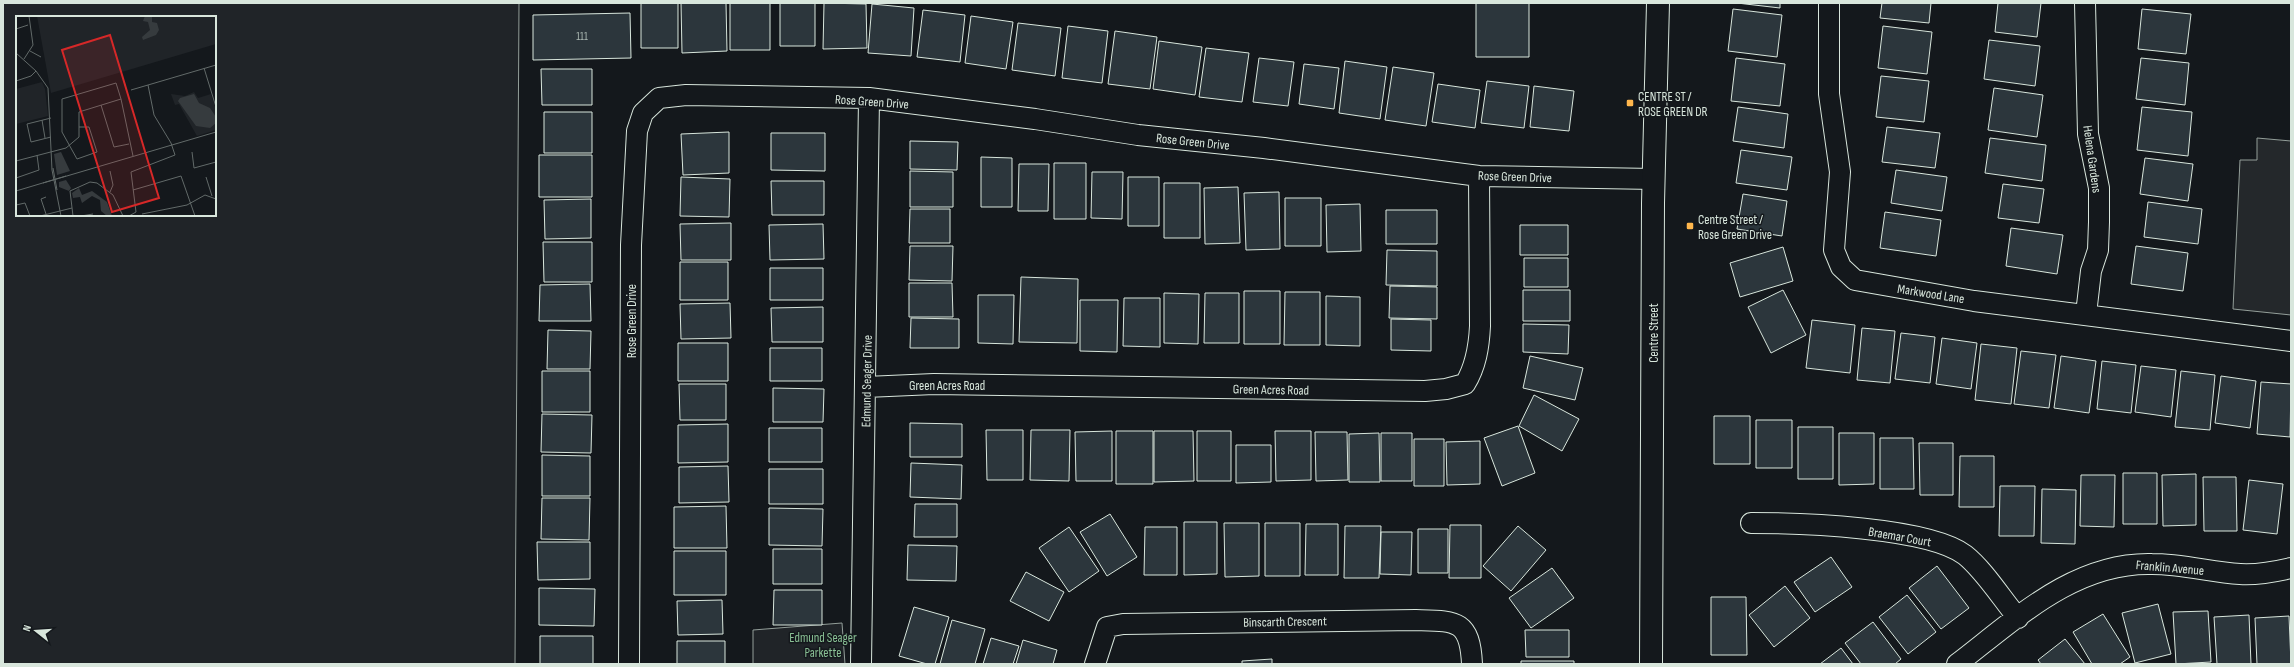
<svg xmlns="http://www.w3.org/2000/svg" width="2294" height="667" font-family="'Sofia Sans Condensed',sans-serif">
  <rect width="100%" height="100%" fill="#14181c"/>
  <path fill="#202428" stroke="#939e99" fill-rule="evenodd" d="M3,3H519L515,664H3ZM17,17H215V215H17Z
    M842,623L845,664H753V630Z"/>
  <path fill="#24282b" stroke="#939e99" d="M2257,138L2291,141V315L2233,309L2240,160H2257Z"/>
  <path fill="#2c363c" stroke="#d8e6dc" d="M641,3H678V48H641Z
    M681,3H726L727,51L682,53Z
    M730,3H770V50H730Z
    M780,3H815V46H780Z
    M824,3L866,4L867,48L823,49Z
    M1476,3H1529V57H1476Z
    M1737,3H1780V8Z
    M1882,3H1931L1929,23L1880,18Z
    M1998,3H2041L2037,37L1995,32Z
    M872,4L914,8L911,56L868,53Z
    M1733,9L1782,15L1777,57L1728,51Z
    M2142,9L2191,14L2186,54L2138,49Z
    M923,10L965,15L960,62L917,57Z
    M630,13L631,58L533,60V15Z
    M971,16L1013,22L1006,69L965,63Z
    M1018,23L1061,28L1055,76L1012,70Z
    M1068,26L1108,31L1102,83L1062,78Z
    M1883,26L1932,32L1927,74L1878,68Z
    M1115,31L1157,37L1150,89L1108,84Z
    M1989,40L2040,46L2035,86L1984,79Z
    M1159,41L1202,47L1195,95L1153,89Z
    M1206,48L1249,53L1242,102L1199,97Z
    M1259,58L1294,62L1288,106L1253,102Z
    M1736,58L1785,64L1780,106L1731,101Z
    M2141,58L2189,63L2185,105L2136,99Z
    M1345,61L1387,67L1380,119L1339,113Z
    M1304,64L1339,68L1334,109L1299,104Z
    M1393,67L1434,73L1426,126L1385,120Z
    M541,69H592V105H542Z
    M1881,76L1929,81L1924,122L1876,117Z
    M1487,81L1529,86L1524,128L1481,123Z
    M1438,84L1480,90L1475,128L1432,122Z
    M1534,86L1574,91L1569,131L1530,127Z
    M1994,88L2043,95L2037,137L1988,130Z
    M1738,107L1788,114L1784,148L1733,141Z
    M2142,107L2192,112L2188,156L2137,150Z
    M544,112H592V153H544Z
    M1887,127L1940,133L1935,168L1882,162Z
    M729,132V173L683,175L681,134Z
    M771,133H825V171L771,170Z
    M1990,138L2046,145L2042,181L1985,173Z
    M910,141L958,142L957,170L910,169Z
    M1741,150L1792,157L1787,190L1736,183Z
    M539,155H592V197H539Z
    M981,157L1012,158V207H981Z
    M2145,158L2193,164L2188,201L2140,194Z
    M1054,163H1086V219H1054Z
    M1019,164H1049L1048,211H1018Z
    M1896,170L1947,177L1942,211L1891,203Z
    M910,171L953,172V207H910Z
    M1092,172H1123L1122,219L1091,218Z
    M681,177L730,179L729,217L680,216Z
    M1128,177H1159V226H1128Z
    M771,181H824V215H772Z
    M1164,183H1200V238H1164Z
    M2003,184L2044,189L2039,223L1998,218Z
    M1238,187L1240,243L1205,244L1204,188Z
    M1279,192L1280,249L1246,250L1244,193Z
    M1743,194L1787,201L1782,236L1737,229Z
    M1285,198H1321V246H1285Z
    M591,199V238L545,239L544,200Z
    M2148,202L2202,209L2198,244L2144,237Z
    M1360,204L1361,251L1327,252L1326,205Z
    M910,209H950V243H909Z
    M1386,210H1437V244H1386Z
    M1885,212L1941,220L1936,256L1880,248Z
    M731,223V260H681L680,224Z
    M823,224L824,259L770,260L769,225Z
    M1520,225H1568V255H1520Z
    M2011,228L2063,235L2057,274L2006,266Z
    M543,242H592V282H544Z
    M910,246H953L952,281L909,280Z
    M2136,246L2188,253L2183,291L2131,284Z
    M1783,247L1793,281L1740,297L1730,263Z
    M1387,250L1437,251V286L1386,285Z
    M1524,258H1568V287H1524Z
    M680,262H728V300H680Z
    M770,268H823V300H770Z
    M1021,277L1078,279L1077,343L1019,342Z
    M909,283H952L953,317H909Z
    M590,284L591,321H539L540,285Z
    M1390,286L1437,287V319L1389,318Z
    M1523,290H1570V321H1523Z
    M1783,290L1806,335L1771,353L1748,307Z
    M1244,291H1280V344H1244Z
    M1285,292H1320V345H1284Z
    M1164,293L1199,294L1198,344L1164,343Z
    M1205,293H1239V343H1204Z
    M978,295H1014L1013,344L978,343Z
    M1326,296L1360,297V346L1326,345Z
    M1124,298H1160V347L1123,346Z
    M1080,300H1118L1117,352L1080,351Z
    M730,303L731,338L681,339L680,304Z
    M823,307V342H772L771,308Z
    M911,318L959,319V348H910Z
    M1391,319L1431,320V351L1391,350Z
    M1812,320L1855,325L1850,373L1806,368Z
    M1523,324L1569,325L1568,354L1523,352Z
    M1862,328L1895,331L1890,383L1857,380Z
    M548,330L591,331L590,369H547Z
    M1901,333L1935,337L1930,383L1895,379Z
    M1942,338L1977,343L1971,389L1936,384Z
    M678,343H728V381H678Z
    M1981,344L2017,348L2011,404L1975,400Z
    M770,348H822V381H770Z
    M2021,351L2056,355L2049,408L2014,404Z
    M1530,356L1583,368L1575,400L1523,388Z
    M2061,356L2096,361L2089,413L2054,408Z
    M2102,361L2136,365L2131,413L2097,409Z
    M2141,366L2176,370L2171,417L2135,412Z
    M542,371H590V412H542Z
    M2181,371L2215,375L2210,430L2175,427Z
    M2221,376L2256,381L2250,428L2215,423Z
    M2261,382L2291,384L2290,437L2257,434Z
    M679,384H726V420H680Z
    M773,388L824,389L823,422H773Z
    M1534,395L1579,419L1562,451L1519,426Z
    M542,414L592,415L591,453L541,452Z
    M1714,416H1750V464H1714Z
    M1756,420H1792V468H1756Z
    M910,423L962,424V457H910Z
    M728,424V462L678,463V425Z
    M1518,426L1535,473L1502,486L1484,438Z
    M1798,427H1833V479H1798Z
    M769,428H822V462H769Z
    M986,430H1023V480H987Z
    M1031,430H1070L1069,481L1030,480Z
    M1112,431V481H1076L1075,432Z
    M1116,431H1153V484H1116Z
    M1154,431H1193L1194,481L1154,482Z
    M1197,431H1231V481H1197Z
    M1275,431H1311V480L1276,481Z
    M1315,432H1347L1348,480L1316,481Z
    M1379,433L1380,482H1349V434Z
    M1381,433H1412V481H1381Z
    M1839,433H1874V484L1839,485Z
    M1880,438H1913L1914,489H1880Z
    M1414,439H1444V486H1414Z
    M1480,441V484L1447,485L1446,442Z
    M1919,443H1953V495H1920Z
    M1236,445H1271V482L1236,483Z
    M542,455L590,456V496H542Z
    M1960,456H1994V507H1959Z
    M911,463L962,465L961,499L910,497Z
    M728,466L729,502L679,503V467Z
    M769,469H823V504H769Z
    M2123,473H2157V524H2123Z
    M2196,474V525L2163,526L2162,475Z
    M2081,475H2115L2114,527L2080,526Z
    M2203,477H2236L2237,531H2204Z
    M2249,480L2283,484L2277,534L2243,530Z
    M2000,486H2035L2034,536H1999Z
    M2042,489L2076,490L2075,544L2041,543Z
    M542,498H590L589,540L541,539Z
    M915,504H957V537H914Z
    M726,506L727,548H674V507Z
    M769,508L823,509L822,546L769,545Z
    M1110,514L1137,557L1107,576L1080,532Z
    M1184,522H1217V574L1184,575Z
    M1224,523H1259V576L1225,577Z
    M1265,523H1300V576H1265Z
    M1306,524H1338V575H1305Z
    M1450,525H1481V578H1449Z
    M1345,526H1381L1379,578H1344Z
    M1518,526L1546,550L1511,591L1483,566Z
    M1069,527L1099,571L1069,592L1039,548Z
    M1145,527H1177V575H1144Z
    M1418,529H1448V573H1418Z
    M1381,532H1412L1411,575L1380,574Z
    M537,542H590V579L538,580Z
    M908,545L957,546L956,581L907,580Z
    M773,549H822V584H773Z
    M674,551H726V595H674Z
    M1831,557L1852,587L1815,612L1794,582Z
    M1937,566L1969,608L1941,629L1909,588Z
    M1552,568L1574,598L1531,628L1509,598Z
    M1026,572L1064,592L1049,621L1010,601Z
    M1785,586L1810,618L1774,647L1749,615Z
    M539,588L595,589L594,626L539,625Z
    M774,590H822V625H773Z
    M1907,595L1936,632L1908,654L1879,617Z
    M1711,597H1746L1747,655H1711Z
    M722,600L723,634L678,635L677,601Z
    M2158,604L2171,654L2135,663L2122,613Z
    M914,607L949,617L935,664H927L899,656Z
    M2208,611L2211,662L2176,664L2173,612Z
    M2103,614L2130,657L2120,664H2092L2073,632Z
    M2249,615L2251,664H2217L2214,617Z
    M2289,616L2291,664H2257L2255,618Z
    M952,620L985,629L975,664H940Z
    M1873,622L1901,659L1895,664H1861L1845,643Z
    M1525,630H1569V657H1526Z
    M540,636H593V664H540Z
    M991,638L1019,646L1013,664H983Z
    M2065,639L2085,664H2041L2038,660Z
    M1023,640L1057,650L1053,664H1016Z
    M677,641H725V664H677Z
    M1841,648L1853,664H1820Z
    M1272,659V664H1242V661Z
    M1521,661H1574V664H1521Z"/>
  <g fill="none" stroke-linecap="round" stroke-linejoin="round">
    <g stroke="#d8e6dc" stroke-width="22">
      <path id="minor" d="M1829,3V94L1840,172L1834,250L1841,267L1855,280L1974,301L2291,341
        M2085,3L2088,134L2099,188V222L2098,250L2091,271L2086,314
        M866,387L934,384L1425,391L1446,389L1465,384C1476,366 1479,347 1480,326L1479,176
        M1751,523C1799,523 1928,527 1965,555C1984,570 2002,599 2018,618
        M629,664L631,245L637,131L643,113L659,98L686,95L869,98L1035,119L1138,135L1264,148L1479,176L1654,179
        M861,664L869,98
        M1095,664L1107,627L1123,624L1416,620C1455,621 1470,619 1472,664
        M1957,664C2016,619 2074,562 2152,564C2182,564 2211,572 2240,574C2257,575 2274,572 2291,568"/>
    </g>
    <g stroke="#d8e6dc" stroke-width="24">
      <path id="major" d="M1651,664L1653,203L1658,3"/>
    </g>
    <use href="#minor" stroke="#14181c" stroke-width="20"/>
    <use href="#major" stroke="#14181c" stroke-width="22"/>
  </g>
  <g fill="#ffb74d" stroke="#14181c" stroke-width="1.5">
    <rect x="1626" y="99" width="8" height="8" rx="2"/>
    <rect x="1686" y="222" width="8" height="8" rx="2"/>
  </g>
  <g text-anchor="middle" stroke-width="3" stroke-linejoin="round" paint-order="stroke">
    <g font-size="11" fill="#adbab4">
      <text x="582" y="40">111</text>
    </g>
    <g font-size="13" fill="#d8e6dc" stroke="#14181c" text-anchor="start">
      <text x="1638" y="101">CENTRE ST /<tspan x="1638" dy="15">ROSE GREEN DR</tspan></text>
      <text x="1698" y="224">Centre Street /<tspan x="1698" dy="15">Rose Green Drive</tspan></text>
    </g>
    <g font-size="13" fill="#d8e6dc" stroke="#14181c">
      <text transform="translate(872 101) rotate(4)" y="5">Rose Green Drive</text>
      <text transform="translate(1193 141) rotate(6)" y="5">Rose Green Drive</text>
      <text transform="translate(2093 159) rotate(82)" y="5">Helena Gardens</text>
      <text transform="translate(1515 176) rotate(2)" y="5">Rose Green Drive</text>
      <text transform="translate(1931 293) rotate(9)" y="5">Markwood Lane</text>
      <text transform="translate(631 321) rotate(-90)" y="5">Rose Green Drive</text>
      <text transform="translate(1653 333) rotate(-90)" y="5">Centre Street</text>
      <text transform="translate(866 381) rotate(-89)" y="5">Edmund Seager Drive</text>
      <text x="947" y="390">Green Acres Road</text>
      <text transform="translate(1271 389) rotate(1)" y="5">Green Acres Road</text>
      <text transform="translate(1900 536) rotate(10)" y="5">Braemar Court</text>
      <text transform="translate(2170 567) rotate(5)" y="5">Franklin Avenue</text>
      <text transform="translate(1285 621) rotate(-1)" y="5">Binscarth Crescent</text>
    </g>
    <g font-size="13" fill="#8ac095" stroke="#14181c">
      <text x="823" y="642">Edmund Seager<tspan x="823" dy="15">Parkette</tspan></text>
    </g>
  </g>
  <g transform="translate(16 16)">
    <rect width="200" height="200" fill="#14181c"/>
    <path d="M21,0H200V28L35,77ZM26,66L29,73L32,100L0,108V73ZM178,76L182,82L195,78L200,94V114L181,120L163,88L159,89L155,78L169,80Z" fill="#202428"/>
    <path d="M129,0H136V6L141,7L143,14L140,19L127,24L126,21L134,14L132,6L127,5ZM178,78L183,87L194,92L200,101V107L194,112L180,110L162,85L164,82ZM45,136L54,155L41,159L38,138ZM50,164L55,172L53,175L43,171V166ZM63,172L66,179L76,175L91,186L96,200H91L85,195L84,184L76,180L66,187L64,181L57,182L56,177Z" fill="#363b3e"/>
    <path fill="none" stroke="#626a69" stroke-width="1" d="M0,13L12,9M14,35L25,41M0,37L20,55L32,72L36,154L45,200M8,43L17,29L13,0M188,52L200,91M0,65L15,60L20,55M115,74L200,49M85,89L98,131L113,128M35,102L11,108L15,126L35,121M26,104L29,122M63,111H73L81,136L61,143L46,116V83L100,67L105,83L117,140M176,136L178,152L200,146M0,145L50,132L63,121V96L105,83M37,152L41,174M190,161L196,180M0,162L23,154L21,139M27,167L200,116M117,174L165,160L179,200M0,175L50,160M94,176L97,169L94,155M0,189L9,187L14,200M30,198L25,183L30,181M126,198L171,189L189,179L200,183M24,200L56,192M57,200L54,175L74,166L81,167L97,179L107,200M65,200L77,198M113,200L120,196L115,156L159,139L155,127L138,99L132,69"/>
    <path fill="#d62828" fill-opacity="0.15" stroke="#d62828" stroke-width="2" d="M94,19L143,182L96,196L46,34Z"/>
    <rect width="200" height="200" fill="none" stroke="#d8e6dc" stroke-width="2"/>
  </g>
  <rect width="2294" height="667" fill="none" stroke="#d8e6dc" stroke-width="8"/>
  <g transform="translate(36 631) rotate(287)" stroke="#14181c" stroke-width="3" paint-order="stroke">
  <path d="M0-3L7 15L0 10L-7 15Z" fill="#d8e6dc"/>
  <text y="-6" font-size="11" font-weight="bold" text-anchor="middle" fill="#d8e6dc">N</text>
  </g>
</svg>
